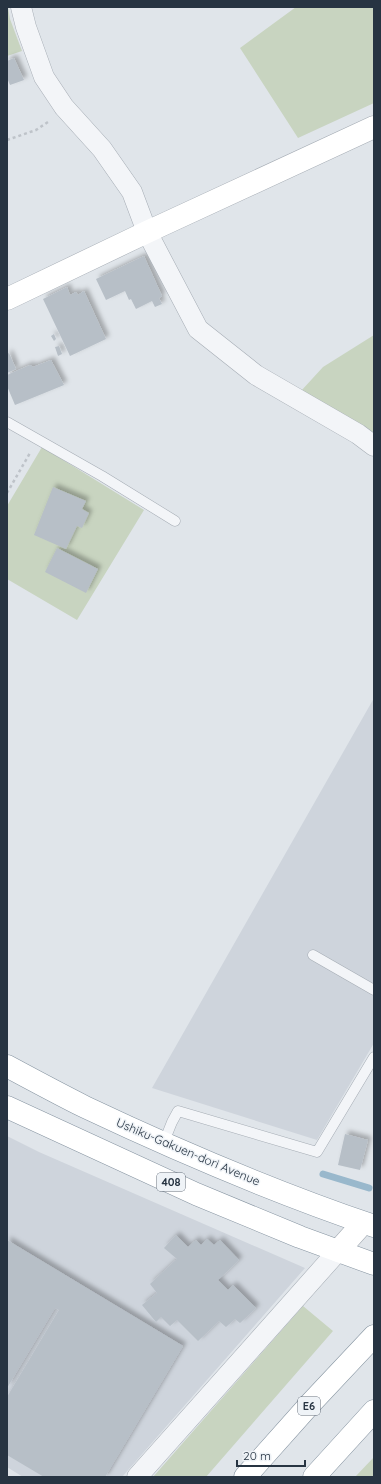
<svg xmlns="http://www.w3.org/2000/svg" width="381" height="1484" font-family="Quicksand,sans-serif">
  <defs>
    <filter id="shadow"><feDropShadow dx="3.5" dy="-3.5" stdDeviation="2" flood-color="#0004"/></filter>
  </defs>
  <rect width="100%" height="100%" fill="#e0e5ea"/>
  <path fill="#ced4dc" d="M374,698V1043L317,1140L152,1088Z
    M7,1136L39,1152L305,1268L122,1477H23L7,1467Z"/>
  <path fill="#c8d4c0" d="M7,7H8L10,19L22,51L7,56Z
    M296,7H374V103L298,138L240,48Z
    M374,335V437L301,391L323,367Z
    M42,447L144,510L77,620L7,579V506Z
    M303,1306L333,1331L206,1477H153Z
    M374,1457V1477H355Z"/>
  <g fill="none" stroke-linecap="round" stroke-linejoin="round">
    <path stroke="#99b8cc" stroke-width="7" d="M323,1174L369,1188"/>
  </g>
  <path fill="#b7bfc7" filter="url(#shadow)" d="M14,58L24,80L10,85L7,78V61Z
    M144,256L162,296L159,298L162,304L155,307L152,301L136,309L131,299L129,300L125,291L106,300L96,279Z
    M67,287L70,295L76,292L78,295L84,291L106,339L70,356L43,299Z
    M54,334L56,339L54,341L51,336Z
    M59,346L62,354L58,356L55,347Z
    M9,353L16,369L7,373V354Z
    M51,360L64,385L15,405L7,386V375L30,365L33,367Z
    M53,487L86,501L82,509L89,513L82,528L77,526L66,549L34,535Z
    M57,548L98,569L86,593L45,572Z
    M345,1134L368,1140L360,1170L338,1165Z
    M176,1235L188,1247L196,1240L201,1245L207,1239L214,1245L220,1240L239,1260L218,1280L228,1290L233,1285L256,1308L240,1323L235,1319L226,1327L219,1321L198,1341L177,1320L170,1326L161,1317L156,1322L142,1305L157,1293L150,1284L177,1259L164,1248Z
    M7,1240L183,1346L105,1477H44L7,1455V1397L59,1310L55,1308L7,1388Z"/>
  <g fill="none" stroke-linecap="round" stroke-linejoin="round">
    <g stroke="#a5acb4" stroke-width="11">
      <path id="lane" d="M7,422L102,476L175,521
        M313,955L374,990
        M164,1142L172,1122L178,1111L317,1152L374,1057"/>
    </g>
    <g stroke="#a5acb4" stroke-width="21">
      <path id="street" d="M21,7L26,27L44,77L64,107L102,149L132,192L147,232L198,329L256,375L358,434L374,446
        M137,1477L338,1251"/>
    </g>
    <g stroke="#a5acb4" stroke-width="23">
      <path id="secondary" d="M7,299L147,232L374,127
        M338,1251L363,1223"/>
    </g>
    <g stroke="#8694a1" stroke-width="23">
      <path id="highway" d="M7,1066C33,1080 59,1094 85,1107C178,1151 277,1193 374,1226
        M7,1107L196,1194L300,1237L374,1264
        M245,1477L311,1403L374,1336
        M314,1477L374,1411"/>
    </g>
    <path stroke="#bec3c9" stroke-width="2.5" stroke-dasharray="3 3" stroke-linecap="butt" d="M7,140L36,130L48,122
      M7,493L30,453"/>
    <use href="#lane" stroke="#f3f5f8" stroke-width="10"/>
    <use href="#street" stroke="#f3f5f8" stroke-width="20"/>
    <use href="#secondary" stroke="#fff" stroke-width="22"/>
    <use href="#highway" stroke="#fff" stroke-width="22"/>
  </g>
  <g text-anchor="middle" stroke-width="3" stroke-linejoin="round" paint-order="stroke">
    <g fill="#eff3f7" stroke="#636d78" stroke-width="1">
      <rect x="157" y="1173" width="28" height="18" rx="3"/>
      <rect x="298" y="1397" width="22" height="18" rx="3"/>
    </g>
    <g font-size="11" font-weight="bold" fill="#273442">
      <text x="171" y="1186">408</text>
      <text x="309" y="1410">E6</text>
    </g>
    <g font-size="12" fill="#273442" stroke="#eff3f7">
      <text transform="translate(188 1152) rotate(23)" y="4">Ushiku-Gakuen-dori Avenue</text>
    </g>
  </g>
  <rect width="381" height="1484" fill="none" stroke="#273442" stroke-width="16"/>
  <path d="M237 1460v6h68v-6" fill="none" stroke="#273442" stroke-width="2"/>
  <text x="243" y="1460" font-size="12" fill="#273442" stroke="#eff3f7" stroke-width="3" paint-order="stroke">20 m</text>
</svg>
